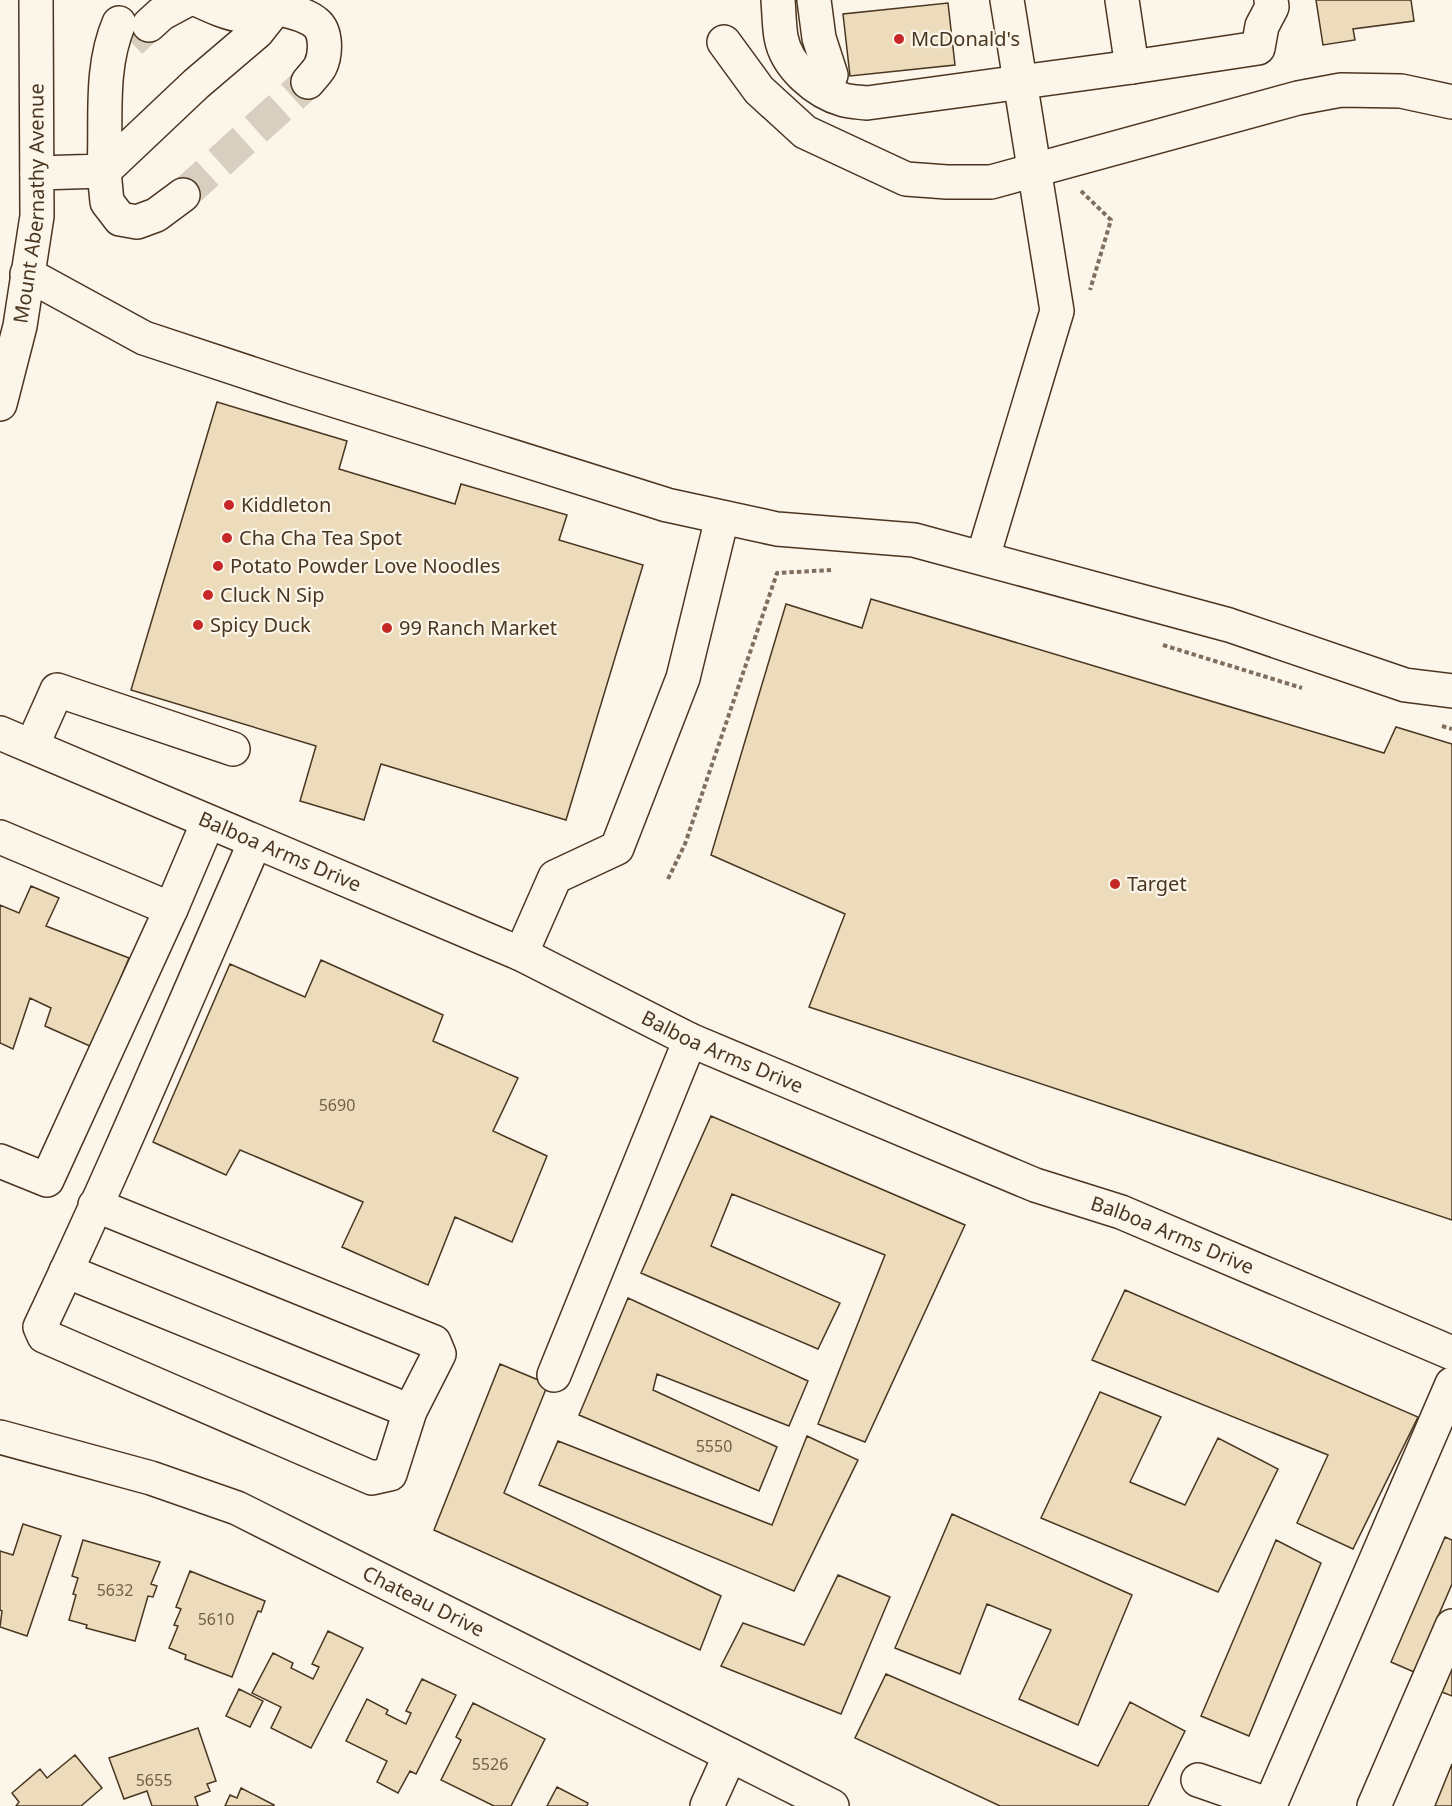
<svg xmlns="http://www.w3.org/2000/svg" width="1452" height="1806" font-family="'Noto Sans',sans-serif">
  <rect width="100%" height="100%" fill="#fbf6e9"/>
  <path fill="#ecdcbc" stroke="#4a3520" stroke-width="1.5" d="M1316,0H1411L1414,21L1353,29L1355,40L1323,45Z
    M948,3L955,65L850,76L843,14Z
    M217,402L347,441L339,469L455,504L461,484L567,515L559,540L643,565L566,820L381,764L364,820L300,801L316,746L131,690Z
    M871,599L1384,753L1396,727L1452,744V1220L809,1007L845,914L711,855L786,604L862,628Z
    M31,886L59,898L46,926L129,958L92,1047L45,1026L51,1008L30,998L13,1049L0,1043V905L19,913Z
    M321,960L443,1015L433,1041L518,1078L493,1131L547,1156L512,1242L455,1217L428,1285L342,1247L363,1202L240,1150L226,1175L153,1142L230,964L305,997Z
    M711,1116L965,1225L865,1442L818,1424L885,1255L732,1194L711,1246L840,1303L818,1349L641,1273Z
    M1125,1290L1418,1417L1353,1549L1297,1523L1328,1455L1092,1360Z
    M628,1298L808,1381L789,1426L657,1374L653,1390L777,1447L759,1491L579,1415Z
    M500,1364L548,1384L504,1493L721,1596L700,1650L434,1530Z
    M1100,1392L1161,1417L1130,1482L1185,1505L1218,1438L1278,1469L1218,1592L1041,1518Z
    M807,1436L858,1460L794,1591L539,1485L558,1441L772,1525Z
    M952,1514L1132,1595L1078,1725L1019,1699L1051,1630L987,1604L960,1674L895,1648Z
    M23,1524L61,1536L27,1636L0,1627L2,1611L0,1610V1551L13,1555Z
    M1445,1537L1452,1540V1584L1414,1672L1391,1662Z
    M83,1540L160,1562L151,1584L157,1586L153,1597L148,1596L135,1641L86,1628L87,1625L69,1620L76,1595L73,1594L78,1578L72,1576Z
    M1276,1540L1321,1563L1249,1736L1201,1716Z
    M190,1571L265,1601L261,1612L258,1611L232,1677L185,1659L186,1655L169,1648L178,1626L174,1625L181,1609L176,1607Z
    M838,1575L890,1597L841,1714L721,1666L743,1623L804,1645Z
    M328,1631L363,1648L311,1748L271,1728L281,1707L252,1693L273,1653L293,1663L291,1668L313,1679L319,1667L312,1664Z
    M1452,1668V1696L1442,1692Z
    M886,1674L1098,1766L1130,1702L1185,1731L1148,1806H1000L855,1738Z
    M422,1679L456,1695L416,1774L410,1771L398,1793L377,1782L387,1761L346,1741L367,1699L388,1710L386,1714L406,1724L411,1713L406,1711Z
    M239,1689L263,1701L250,1727L226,1716Z
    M473,1703L545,1739L511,1806H494L441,1780L461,1740L456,1737Z
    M198,1728L216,1781L207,1784L210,1791L195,1797L198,1806H152L147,1791L124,1799L109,1758Z
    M75,1755L102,1788L81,1806H16L19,1802L12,1793L40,1769L47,1778Z
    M1452,1764V1806H1435Z
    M557,1787L588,1803L587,1806H547Z
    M241,1788L274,1805L273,1806H225L230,1795L237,1798Z"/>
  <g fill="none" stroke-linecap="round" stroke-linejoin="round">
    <path stroke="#d8cfc1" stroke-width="33" stroke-dasharray="33 16" stroke-linecap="butt" d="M131,42L149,25
      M183,195L308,82"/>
    <g stroke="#4a3520" stroke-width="36">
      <g id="minor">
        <path d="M198,0C224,12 259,29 281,1"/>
        <path d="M778,0C779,12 779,25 781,37C786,66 816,92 844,100C851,102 860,102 867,103L1132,67"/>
        <path d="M814,0L819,38L831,75"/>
        <path d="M1122,0L1132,67L1258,48L1262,26L1272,7L1271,0"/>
        <path d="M149,25L161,14L187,0"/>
        <path d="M724,42L759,90L805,132L906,179L947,182H991L1298,98L1341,90L1401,91L1452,102"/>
        <path d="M37,173L104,171C107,122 99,70 119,23"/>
        <path d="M183,195L156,215L137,222L120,219L107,202L104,171L196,84L257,32L276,8C288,11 306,14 316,23C327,32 326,55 320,67C317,72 312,77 308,82"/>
        <path d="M27,274L144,338L295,388L667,505L777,529L914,540L1229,625L1405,685L1452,691"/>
        <path d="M983,557L1057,311L1007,0"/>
        <path id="s1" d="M0,733L521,954L690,1040L1035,1185L1121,1212L1452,1353"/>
        <path d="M32,746L57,690L233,749"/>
        <path d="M0,837L171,909"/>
        <path d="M521,954L555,877L617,848L683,678L722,518"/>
        <path d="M0,1161L47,1180L171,909L208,822"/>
        <path d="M95,1205L434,1342L439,1354L410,1411L390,1474L372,1478L44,1336L40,1327C116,1167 184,1004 255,842"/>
        <path d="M66,1271L410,1411"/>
        <path d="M554,1375L690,1040"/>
        <path id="s2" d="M0,1437L151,1478L237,1508L832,1806"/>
        <path d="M1198,1780L1270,1805L1452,1384"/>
        <path d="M707,1806L730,1755"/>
        <path d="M1374,1806L1452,1626"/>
      </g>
    </g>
    <g stroke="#4a3520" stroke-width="36">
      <g id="major">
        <path id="s3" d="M0,404L20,326L37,216L36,0"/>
      </g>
    </g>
    <path stroke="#7f6f5c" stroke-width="4" stroke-dasharray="4.5 3" stroke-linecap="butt" d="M1081,191L1111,220L1090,290
      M1163,645L1302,688
      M1442,726L1452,729
      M668,879L685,844L777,573L831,570"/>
    <use href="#minor" stroke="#fbf6e9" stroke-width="33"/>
    <use href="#major" stroke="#fbf6e9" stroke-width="33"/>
  </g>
  <g fill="#c62828" stroke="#fbf6e9" stroke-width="2">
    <circle cx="899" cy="39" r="6"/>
    <circle cx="229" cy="505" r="6"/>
    <circle cx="227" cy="538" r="6"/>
    <circle cx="218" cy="566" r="6"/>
    <circle cx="208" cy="595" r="6"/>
    <circle cx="198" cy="625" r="6"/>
    <circle cx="387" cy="628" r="6"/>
    <circle cx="1115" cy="884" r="6"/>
  </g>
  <g text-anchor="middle" stroke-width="4.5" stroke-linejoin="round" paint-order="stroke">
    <g font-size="16" fill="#725f47">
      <text x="337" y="1111">5690</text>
      <text x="714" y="1452">5550</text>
      <text x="115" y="1596">5632</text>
      <text x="216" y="1625">5610</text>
      <text x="490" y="1770">5526</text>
      <text x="154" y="1786">5655</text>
    </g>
    <g font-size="20" fill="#4a3520" stroke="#fbf6e9" text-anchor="start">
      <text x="911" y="46">McDonald's</text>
      <text x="241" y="512">Kiddleton</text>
      <text x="239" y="545">Cha Cha Tea Spot</text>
      <text x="230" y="573">Potato Powder Love Noodles</text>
      <text x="220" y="602">Cluck N Sip</text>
      <text x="210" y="632">Spicy Duck</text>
      <text x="399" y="635">99 Ranch Market</text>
      <text x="1127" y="891">Target</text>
    </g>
    <g font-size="20" fill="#4a3520" stroke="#fbf6e9">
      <text dy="7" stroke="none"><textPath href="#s3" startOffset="204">Mount Abernathy Avenue</textPath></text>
      <text dy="7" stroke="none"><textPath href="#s1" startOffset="304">Balboa Arms Drive</textPath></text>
      <text dy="7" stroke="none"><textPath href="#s1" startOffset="790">Balboa Arms Drive</textPath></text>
      <text dy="7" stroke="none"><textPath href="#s1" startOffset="1276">Balboa Arms Drive</textPath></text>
      <text dy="7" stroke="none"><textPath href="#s2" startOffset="456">Chateau Drive</textPath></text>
    </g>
  </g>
</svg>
